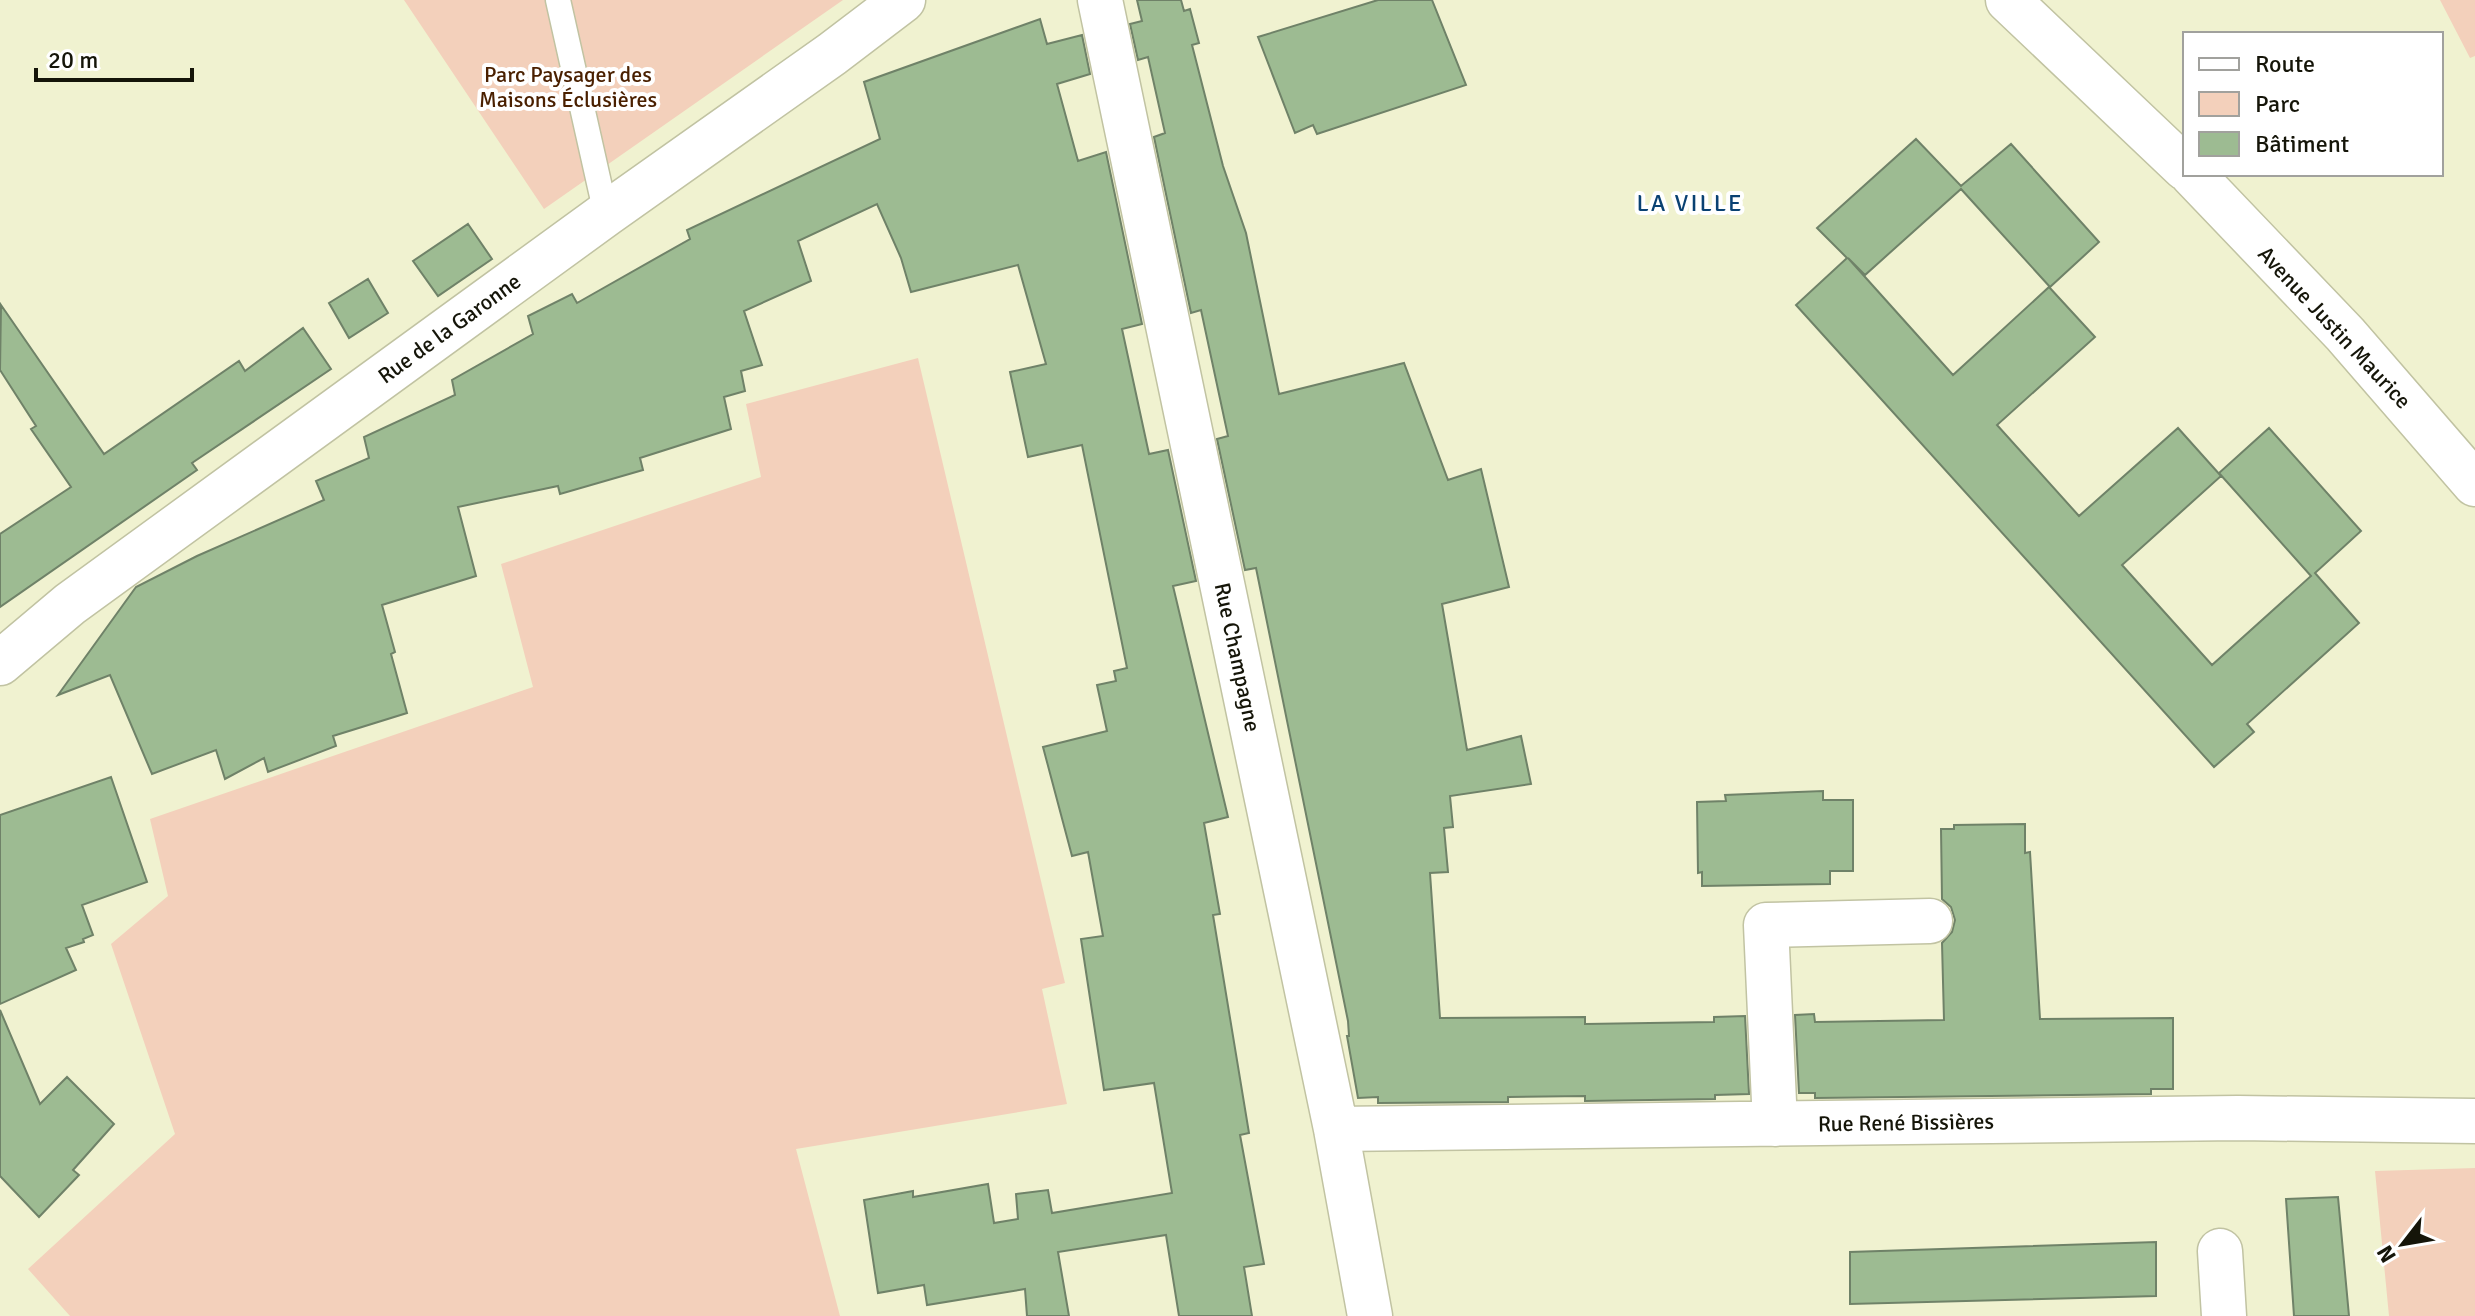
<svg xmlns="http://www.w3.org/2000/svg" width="2475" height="1316" font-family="Signika,sans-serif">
  <rect width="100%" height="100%" fill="#f0f2d0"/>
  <path fill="#f3d0bb" d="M404,0H843L544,209Z
    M2440,0H2475V56L2470,58Z
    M918,358L1065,983L1042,989L1067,1104L796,1149L840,1316H70L28,1269L175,1134L111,944L168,896L150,819L533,687L501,564L761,477L746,404Z
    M2475,1168V1316H2389L2375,1171Z"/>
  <path fill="#9dbb92" stroke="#6f8268" stroke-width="2" d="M1137,0H1181L1184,11L1190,9L1199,43L1192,45L1223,166L1246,233L1279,394L1404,363L1448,480L1481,469L1509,587L1442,604L1467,750L1521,736L1531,784L1450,796L1453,827L1444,828L1448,872L1430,873L1440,1018L1585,1017V1024L1714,1022V1017L1745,1016L1749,1094L1715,1095V1099L1585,1101V1096L1508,1097V1102L1378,1103V1097L1358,1098L1347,1036H1349L1348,1021L1256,568L1245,570L1217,439L1228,436L1201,310L1191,313L1154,137L1165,133L1148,57L1138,60L1130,24L1142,21Z
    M1378,0H1432L1466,85L1317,134L1313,125L1295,133L1258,37Z
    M1040,19L1047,44L1082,35L1090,74L1057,84L1078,161L1106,152L1142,324L1122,329L1149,454L1168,450L1196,581L1173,586L1228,817L1204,823L1220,914L1213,915L1249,1133L1240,1135L1264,1264L1244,1267L1252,1316H1179L1166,1235L1058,1252L1069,1316H1027L1025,1289L927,1305L924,1285L878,1293L864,1200L913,1191V1197L988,1184L994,1223L1018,1219L1016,1194L1048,1190L1052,1213L1172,1193L1154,1083L1104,1090L1081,939L1103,936L1088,852L1072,856L1043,747L1107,731L1097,685L1116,681L1114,671L1127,668L1082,445L1028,457L1010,372L1046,364L1018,265L911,292L901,258L877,204L798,241L811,281L744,311L762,365L741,371L745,391L724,397L731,429L640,458L643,470L560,494L558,486L458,507L476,576L382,605L395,652L391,654L407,713L333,736L336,746L268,772L264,758L225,779L216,750L152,774L110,675L58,695L136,587L197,556L324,500L316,481L369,458L364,437L455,395L452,380L533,334L528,316L572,294L577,303L690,239L687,230L880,139L864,82Z
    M1916,139L1961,186L2011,144L2099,242L2050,287L1961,189L1865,275L1848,258L1953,375L2049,287L2095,337L1997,425L2079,516L2178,428L2221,476L2122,565L2212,665L2311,576L2219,473L2269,428L2361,531L2315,573L2359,623L2247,724L2254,732L2214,767L1796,305L1847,258L1817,228Z
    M468,224L492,259L438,296L413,261Z
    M368,279L388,313L349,338L329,303Z
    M1,305L104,454L239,361L245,371L303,328L331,369L192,463L197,470L0,607V534L71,487L31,429L36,426L0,370Z
    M111,777L147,882L82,905L93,935L83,939L84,942L66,948L76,970L0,1004V815Z
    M1823,791V800H1853V871H1830V884L1702,886V872L1698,873L1697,802L1726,801L1725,795Z
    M2025,824V853L2030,852L2040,1019L2173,1018V1089H2151V1094L1815,1098V1093H1799L1795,1015L1814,1014L1815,1022L1944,1020L1942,943L1952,932L1955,920L1951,907L1942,899L1941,829H1954V825Z
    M0,1010L40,1104L67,1077L114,1124L73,1170L79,1175L39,1217L0,1176Z
    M2338,1197L2349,1316H2294L2286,1199Z
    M2156,1242V1296L1850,1304V1252Z"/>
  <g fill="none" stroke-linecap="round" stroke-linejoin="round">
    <g stroke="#c1c3a2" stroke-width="27">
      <path id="lane" d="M558,0L606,214"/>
    </g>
    <g stroke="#c1c3a2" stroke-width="47">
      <path id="street" d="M1100,0L1336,1129L1370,1316
        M2008,0L2185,168
        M2192,174L2345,334L2475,484
        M0,663L70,604L606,214L832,54L903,0
        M1775,1124L1766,925L1930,921
        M1336,1129L2238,1118L2475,1121
        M2220,1251L2224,1316"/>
    </g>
    <use href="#lane" stroke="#fff" stroke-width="24"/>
    <use href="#street" stroke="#fff" stroke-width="44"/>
  </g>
  <g text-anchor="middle" stroke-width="8" stroke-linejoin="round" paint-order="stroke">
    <g font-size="22" fill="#4a2000" stroke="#fff">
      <text x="568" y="82">Parc Paysager des<tspan x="568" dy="25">Maisons Éclusières</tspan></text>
    </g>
    <g font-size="22" fill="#151509" stroke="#fff">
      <text transform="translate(2335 327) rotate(47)" y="8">Avenue Justin Maurice</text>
      <text transform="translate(449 328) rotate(-36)" y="8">Rue de la Garonne</text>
      <text transform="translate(1238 657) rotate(78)" y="8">Rue Champagne</text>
      <text transform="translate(1906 1122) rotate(-1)" y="8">Rue René Bissières</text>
    </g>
    <g font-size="24" letter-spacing="2" fill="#094172" stroke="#fff">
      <text x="1690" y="211">LA VILLE</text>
    </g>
  </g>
  <rect x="2183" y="32" width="260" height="144" fill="#ffffff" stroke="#a1a19d" stroke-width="2"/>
  <rect x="2199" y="58" width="40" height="12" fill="#ffffff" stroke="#a1a19d" stroke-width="2"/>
  <text x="2255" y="72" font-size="24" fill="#151509">Route</text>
  <rect x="2199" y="92" width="40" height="24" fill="#f3d0bb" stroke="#a1a19d" stroke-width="2"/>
  <text x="2255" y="112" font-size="24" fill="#151509">Parc</text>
  <rect x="2199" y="132" width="40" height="24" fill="#9dbb92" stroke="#a1a19d" stroke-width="2"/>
  <text x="2255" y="152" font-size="24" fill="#151509">Bâtiment</text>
  <g transform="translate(2403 1244) rotate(239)" stroke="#ffffff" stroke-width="6" paint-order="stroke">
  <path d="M0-6L14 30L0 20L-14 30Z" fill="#151509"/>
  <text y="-12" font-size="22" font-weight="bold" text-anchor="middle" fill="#151509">N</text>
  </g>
  <path d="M36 68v12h156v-12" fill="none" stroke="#151509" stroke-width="4"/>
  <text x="48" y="68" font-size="24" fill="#151509" stroke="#ffffff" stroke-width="6" paint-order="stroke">20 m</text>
</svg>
